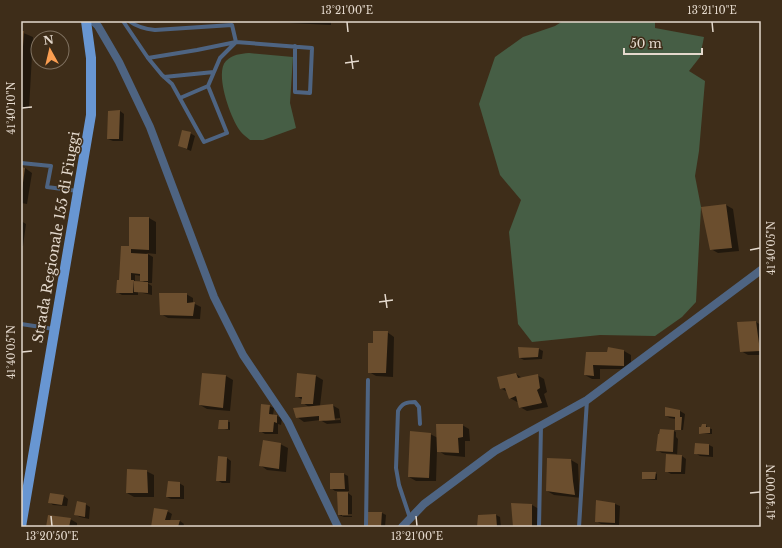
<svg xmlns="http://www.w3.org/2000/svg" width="782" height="548" font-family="'Libre Baskerville',serif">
  <rect width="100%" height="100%" fill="#3e2d19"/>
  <path fill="#465e45" d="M563,21H655V28L704,37L700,57L689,71L705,81L699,151L695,176L701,207L696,302L682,317L655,336L600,335L532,342L518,324L509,232L521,200L500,175L479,104L495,57L523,37L555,26Z
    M249,53L293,57L290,103L296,128L263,140H250C247,137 243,135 241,132C231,120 214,73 226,61C233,54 240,54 249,53Z"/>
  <path fill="#0007" fill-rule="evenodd" d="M249,21H331V25Z
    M21,32L33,37L29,109L21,108Z
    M120,111L124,114L123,141H113L108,139Z
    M190,133L195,136L191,151L179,146Z
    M21,168H25L32,173L27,204L21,203Z
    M726,205L733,209L739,251L718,253L711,249Z
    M149,218L156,222V254L146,253L153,257L152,283H147L152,286V295L138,292V295H122L117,292L130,247ZM135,275L141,276V280L146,283L135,282Z
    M21,221L26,224L23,246H21Z
    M186,294L193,298V303L201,307L200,319L168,318L161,314Z
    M756,322L761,325V355H748L741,351Z
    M387,332L394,337L393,377L376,376L369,372Z
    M539,349L543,351L542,359L524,360L520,358Z
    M624,351L631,355V369H600V379H592L585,375L587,353H608Z
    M516,374L522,378L537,375L544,379L547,392L544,394L548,407L527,411L520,407L519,402H517L510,398L508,392L500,388Z
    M226,376L233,380L230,411L207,409L200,405Z
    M316,376L323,380L320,406L332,405L339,409L341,423L327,424L320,420L304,422L297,417L309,407L303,403V400L296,396ZM340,418V420L326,421L323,420Z
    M269,406L274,408L273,415L277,416L282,418L281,425L278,424V434H265L260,431Z
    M676,411H680L685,414L683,430L676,429V419L670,418L666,416Z
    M220,421L230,422V430L219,428Z
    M462,425L469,429L470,441H465V457L445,455L437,450L436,481H416L409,477L430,434L438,438Z
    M705,425L707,426V428L712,429V434H702L700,433Z
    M674,431L676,432V437L678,439L677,456H682L686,459L685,474H671L666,471L677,454L662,453L657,450Z
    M280,444L288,448L286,472L267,470L260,465Z
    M709,445L713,447V457L700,456L695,453Z
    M227,458L231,461L230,483H222L217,480Z
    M571,460L578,464L579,486L582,498L554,495L547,491Z
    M146,471L154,475V497H134L127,493Z
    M655,473L657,474V480L643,479Z
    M344,474L348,476L349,491H335L331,488Z
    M179,483L184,486V499H171L167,497Z
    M348,493L352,496V514H342V516H352V517H344L339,515Z
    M64,496L68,499L67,506L53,505L49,502Z
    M597,502L615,504L620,506L619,525L601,524L596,521Z
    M85,504L90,507L89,519L80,517L76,515Z
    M532,505L539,509V527H514Z
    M167,511L172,514L170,521H180L184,524L183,527H152Z
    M369,513H382L386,515L385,527H368Z
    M496,515L500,517L501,527H478Z
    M70,519L77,523V527H47Z"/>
  <path fill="#6b4e2e" d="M21,31H24L22,62H21Z
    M120,110L119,139H107L108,111Z
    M182,130L191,132L187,149L178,146Z
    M21,167L25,168L22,190H21Z
    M726,204L732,248L710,250L701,207Z
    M129,217H149V250L131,249V253L148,254V281H140V274L131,273V280H134L133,293H116L117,280H125H119L121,246H129Z
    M134,281L148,282V293L134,292Z
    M159,293H187V303L195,302L193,316L160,315Z
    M756,321L760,351L740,352L737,322Z
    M373,331H388L386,373H368V343H373Z
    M518,347L539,348L538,357L519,358Z
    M608,347L624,350V366L593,365L594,376L584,375L586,352H607Z
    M202,373L226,375L223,408L199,405Z
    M297,373L316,375L313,404H301L302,397H295Z
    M516,373L518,378L538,374L540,388L537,390L542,403L519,408L516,396L509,399L505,388L500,389L497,377Z
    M261,404L270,405L269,414L277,415V423L274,422L273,432H259Z
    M333,404L335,420L319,421V416L296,418L293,408Z
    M665,407L680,410V417H682L681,430H675V417L665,416Z
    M219,420H228V429H218Z
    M436,424H463V437L458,438L459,453L437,452Z
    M702,424H706V427H710V433L699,434V427H701Z
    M660,429L674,430L673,452L656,451L658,434H659Z
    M410,431L431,433L429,478L408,477Z
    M263,440L281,443L279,469L259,466Z
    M695,443L709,444V455L694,454Z
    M666,454L682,455L681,472H665Z
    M218,456L227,457L226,481H216Z
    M547,458L571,459L573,481L575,495L546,491Z
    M127,469L147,470L148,493H126Z
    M642,472H656L655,479H642Z
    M330,473H344L345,489H330Z
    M168,481L180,482V497H166Z
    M337,492H348V515H338Z
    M50,493L64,495L62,505L48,503Z
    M596,500L615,503V523L595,522Z
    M77,501L86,503L85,517L74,515Z
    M511,503L532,504V527H513Z
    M154,508L168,510L165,520H180L178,527H151Z
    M368,512H382L381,527H367Z
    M496,514L497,527H477L478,515Z
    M48,515L71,518L69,527H46Z"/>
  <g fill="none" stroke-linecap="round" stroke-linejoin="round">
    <path stroke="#4e6482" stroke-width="4" d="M123,21L148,58L197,50L236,42L312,48L310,93L295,92V46
      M129,21C137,27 145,29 155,30L232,25L236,42L220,58L208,86L227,133L204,142L172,84L162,75L148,58
      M164,77L214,72
      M180,98L208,86
      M21,163L51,166L47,187L78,191
      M21,324L54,329
      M410,518L399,485L396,468L398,411C402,403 407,402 415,402L419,407L420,424
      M366,527L368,380
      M539,527L541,425
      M579,527L587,400"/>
    <path stroke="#4e6482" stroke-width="8" d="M93,21L98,26L119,62L150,127L214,297L243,355L288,422L338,527
      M402,527L424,504L495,451L587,400L761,270"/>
    <path stroke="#6896d2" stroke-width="10" d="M21,527L91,115V58L86,21"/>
  </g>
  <path fill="none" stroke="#e4d9cd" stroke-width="1.5" d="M347,22L348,32M712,22L713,32M351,55L353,69M345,63L359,61M22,108L32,107M750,250L760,248M385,294L387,308M379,302L393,300M22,352L32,351M750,493L760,492M51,516L52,526M416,516L417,526"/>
  <g text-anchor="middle" stroke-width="3.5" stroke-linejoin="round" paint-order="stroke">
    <g font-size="14" fill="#e4d9cd" stroke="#3e2d19">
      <text transform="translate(56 237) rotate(-80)" y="5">Strada Regionale 155 di Fiuggi</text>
    </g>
  </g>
  <rect width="782" height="548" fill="none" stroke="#3e2d19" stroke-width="44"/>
  <g transform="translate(50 50) rotate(352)"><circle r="19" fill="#3e2d19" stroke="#807261"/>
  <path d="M0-3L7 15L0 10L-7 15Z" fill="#fb9e51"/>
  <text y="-6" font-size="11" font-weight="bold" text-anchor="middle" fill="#e4d9cd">N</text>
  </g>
  <path d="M624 48v6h78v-6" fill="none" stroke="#e4d9cd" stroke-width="2"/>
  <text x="630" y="48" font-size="12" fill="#e4d9cd" stroke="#3e2d19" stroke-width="3" paint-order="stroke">50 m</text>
  <rect x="22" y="22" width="738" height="504" fill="none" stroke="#e4d9cd" stroke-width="1.5"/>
  <g font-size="10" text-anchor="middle" fill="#e4d9cd">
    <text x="347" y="14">13°21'00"E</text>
    <text x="712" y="14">13°21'10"E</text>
    <text transform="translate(11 108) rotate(-90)" y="4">41°40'10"N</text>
    <text transform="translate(771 248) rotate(-90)" y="4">41°40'05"N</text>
    <text transform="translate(11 352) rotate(-90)" y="4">41°40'05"N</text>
    <text transform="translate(771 492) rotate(-90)" y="4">41°40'00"N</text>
    <text x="52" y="540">13°20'50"E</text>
    <text x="417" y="540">13°21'00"E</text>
  </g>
</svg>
